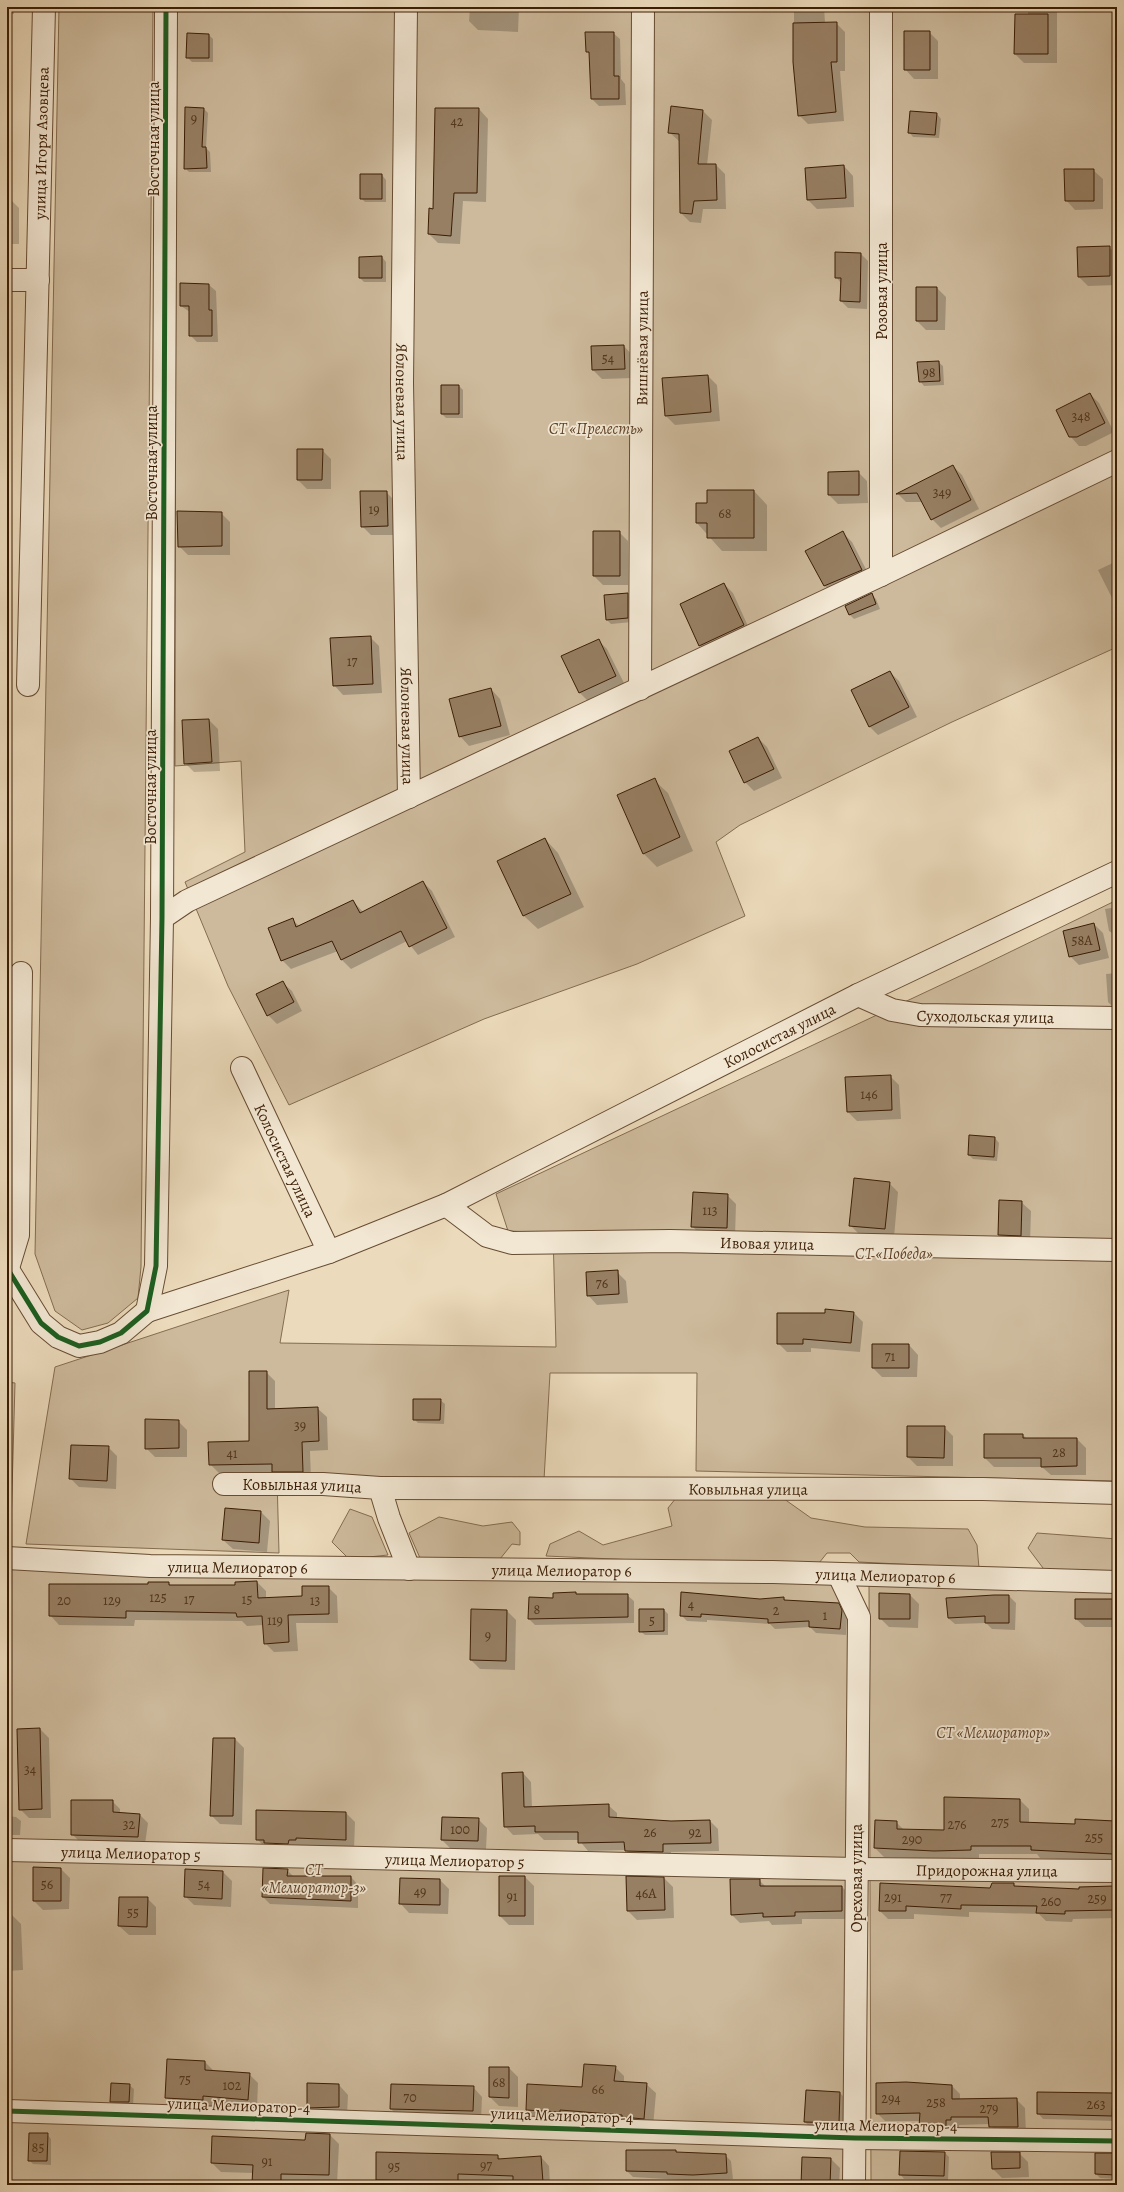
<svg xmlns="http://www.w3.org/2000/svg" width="1124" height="2192" font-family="Alegreya,serif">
  <rect width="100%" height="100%" fill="#ebdabb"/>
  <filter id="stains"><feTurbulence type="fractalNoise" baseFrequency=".005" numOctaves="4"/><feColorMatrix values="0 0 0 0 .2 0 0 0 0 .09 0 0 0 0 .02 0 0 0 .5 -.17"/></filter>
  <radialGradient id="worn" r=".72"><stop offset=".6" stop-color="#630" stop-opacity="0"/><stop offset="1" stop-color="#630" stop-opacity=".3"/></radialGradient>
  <path fill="#cdba9c" stroke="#846c50" d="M59,7H153L141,1267L138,1298L108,1323L82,1330L55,1311L35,1254Z
    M176,7H1117V647L952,722L740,825L716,842L745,916L637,964L484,1019L289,1105L228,986L185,882L245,852L241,761L175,766Z
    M1117,900V1481L696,1471L697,1373H550L544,1480L277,1477L279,1553L26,1544L55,1367L289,1290L280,1343L556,1347L553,1233L508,1231L496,1194L979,967Z
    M7,1382L15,1383L10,1565L850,1583L846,2185H7Z
    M780,1496L811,1518L865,1527L968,1529L977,1545L979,1568L859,1562L850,1553H827L815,1568L546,1556L550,1544L579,1531L603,1545L672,1526L668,1508L676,1498Z
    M350,1509L372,1517L388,1555L349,1559L332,1542Z
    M439,1517L483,1526L512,1522L520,1532V1545L512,1544L500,1559L420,1558L409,1533Z
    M1037,1533L1117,1539V1574L1046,1572L1028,1548Z
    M869,1584L1117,1587V2185H871Z"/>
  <path fill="#0003" d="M7,7H14V14H10V67H7Z
    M470,7H519L518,32L478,30L469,21Z
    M794,7H824L825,23H836L845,32V71H840L844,121L808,124L799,115L794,62Z
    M1028,7H1057V63H1024L1015,54L1028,15Z
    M929,32L938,41V79H914L905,69Z
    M613,33L620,39L621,79L625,84L626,105L599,106L592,99L590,55L587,51Z
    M209,35L213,39V62H192L187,57Z
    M672,107L703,111L712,120L707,165H716L725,174L726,209H703L701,223L690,222L681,213L680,142L669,132Z
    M204,109L208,113L206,148L210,152L211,172H189L185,168Z
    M479,109L488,119L486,202L463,201L460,244L438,243L429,234L430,210H434Z
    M937,114L941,119L939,138L913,137L909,132Z
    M844,166L853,176L854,207L817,209L808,200Z
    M1093,170L1103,179V209L1075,210L1066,200Z
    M382,175L386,180V202H365L361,198Z
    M7,199H10L19,208V244H7Z
    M1109,247L1117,255V285L1088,286L1079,277Z
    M861,254L868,261L867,309L848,308L841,301V283L836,277Z
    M382,257L386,262V282H364L360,278Z
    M209,285L216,291L218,342H197L190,335V312L181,306Z
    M937,288L946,297L945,330H926L917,321Z
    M624,346L633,356V378L602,379L593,370Z
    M938,362L943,366L944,385L924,386L920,381Z
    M708,376L717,385L720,421L675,425L666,416Z
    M459,386L463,390V418H446L442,414Z
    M1090,394L1099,403L1114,432L1086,446H1079L1070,436Z
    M322,450L331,459V489H307L298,480Z
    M953,466L962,475L979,509L941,528L932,519L923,502H906L898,494Z
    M858,472L867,481L868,503L838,504L829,495Z
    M754,491L767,505V551H722L697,523L708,504Z
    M386,492L395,501L396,535H371L362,526Z
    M221,513L230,522V555H188L179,546Z
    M619,532L628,541V585H603L594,576Z
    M843,533L852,542L871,579L834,595L825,586L807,552Z
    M1117,561V608L1098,570Z
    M724,584L733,593L752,635L709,654L700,645Z
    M628,594L632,599V622L611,624L607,620Z
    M871,594L876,599L880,609L854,619L850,615Z
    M370,637L379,646L382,693L343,695L334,685Z
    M598,640L607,649L625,685L589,702L580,693L563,657Z
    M890,672L899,681L917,717L878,735L869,726Z
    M491,689L500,699L510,735L469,746L460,736Z
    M209,720L218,729L220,771L194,772L185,763Z
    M758,738L767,747L782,778L754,791L745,782Z
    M654,780L668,793L693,851L657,867L643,853Z
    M545,839L558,853L584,907L538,929L524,916L498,862Z
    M423,882L432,891L455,937L418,955L407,941L351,969L342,960L338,951L291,969L282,960L293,920L300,927L353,901L363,912Z
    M1117,907V936L1109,931L1105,909Z
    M1094,924L1103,933L1109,958L1079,965L1070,956Z
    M1117,973V1010H1116L1108,1002L1106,974Z
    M282,982L292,991L302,1011L277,1024L268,1015Z
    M890,1076L899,1085L901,1119L857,1121L848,1112Z
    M995,1138L999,1143L997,1161L973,1159L969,1155Z
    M889,1183L898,1192L894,1237L859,1234L850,1225Z
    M727,1195L736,1204L735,1237L701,1235L692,1226Z
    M1021,1202L1031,1211L1030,1244H1008L999,1235Z
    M617,1272L626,1281L628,1303L597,1305L588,1295Z
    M854,1313L863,1322L860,1352L811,1348V1352H787L778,1343Z
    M909,1345L918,1355L917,1377H882L873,1368Z
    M266,1372L275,1381V1410L317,1408L327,1417L328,1450L310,1451L311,1480H282L274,1472L219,1473L210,1464L250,1442Z
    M440,1400L445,1404L444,1424L418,1423L414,1419Z
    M178,1421L187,1430V1457H155L146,1448Z
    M944,1427L953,1436V1466H917L908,1457Z
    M985,1435H1023L1027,1439H1077L1086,1448V1475H1051L1042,1467H994L985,1458Z
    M108,1447L117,1456L116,1489L79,1487L70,1478Z
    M261,1512L270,1521L267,1552L233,1549L223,1540Z
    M257,1582L266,1591V1598L303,1597L328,1587L337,1596L338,1623H296L298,1651L274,1652L265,1643L264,1625L247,1626L242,1621L135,1620L134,1626L59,1625L50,1615L149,1585L168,1583L172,1586H236Z
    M627,1595L634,1601V1623L535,1625L529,1619L554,1599Z
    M910,1595L919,1604L918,1628L889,1627L880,1618Z
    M1009,1596L1016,1603L1015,1630L992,1629L986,1623L955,1624L948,1618Z
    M784,1598L786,1601L838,1604L847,1616L846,1635L816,1633L810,1627L775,1629L770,1624L707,1620V1622L687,1621L681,1615L760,1600Z
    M1117,1600V1627H1085L1076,1619Z
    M664,1610L668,1614V1635H645L640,1631Z
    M507,1611L516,1620L515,1670L480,1669L471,1660Z
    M40,1729L49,1738L51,1818H29L20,1809Z
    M214,1739H235L244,1748L242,1825L220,1824L211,1815Z
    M523,1773L531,1782L532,1808L608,1805L617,1813V1819L671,1822L710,1821L718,1829L719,1851L671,1852V1860L634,1859L626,1850L588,1851L579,1840H544L538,1834L513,1835L505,1826Z
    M1020,1800L1029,1809V1824L1075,1825L1114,1822L1117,1825V1862L1040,1858L1037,1854H979V1859H943L884,1857L875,1848L896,1822L904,1830L945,1831Z
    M112,1801L120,1809V1813L140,1815L148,1823L145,1844L80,1842L72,1834Z
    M346,1813L355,1822L354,1849L266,1848L257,1839Z
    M7,1816L16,1817L21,1821L20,1835H7Z
    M478,1819L487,1828L486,1850L451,1849L442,1840Z
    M61,1869L70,1878L69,1909L43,1910L34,1901Z
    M287,1870L294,1877H351L358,1885V1908L270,1904L263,1897Z
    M223,1872L232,1881L231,1907L194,1905L185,1896Z
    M525,1877L534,1886V1925H509L500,1916Z
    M664,1878L673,1887L674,1918L637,1920L628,1911Z
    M401,1879L440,1880L449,1889L448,1914L409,1913L400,1903Z
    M759,1880L766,1887H842L850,1895V1919H802V1924L772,1925L769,1921L740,1923L732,1915Z
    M1013,1884L1017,1888L1080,1890L1114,1887L1117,1890V1918L1073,1919L1072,1922L1046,1921L1039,1914L969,1912V1917L914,1914V1919H888L880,1911Z
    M147,1898L156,1907V1935H129L119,1926Z
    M7,1915H12L21,1924L23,1970L7,1971Z
    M205,2062L214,2071L249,2074L258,2083L257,2108L212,2105V2109L175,2107L166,2097Z
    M615,2067L624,2076V2083L646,2084L656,2093L653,2127L536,2119L527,2110L583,2088Z
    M509,2068L518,2077V2107L499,2106L490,2097Z
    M308,2084L339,2085L348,2095L347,2116L317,2117L308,2108Z
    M129,2085L134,2089L133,2106H116L111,2101Z
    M392,2085L473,2087L482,2097L481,2120L400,2118L391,2109Z
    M952,2086L960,2094V2100L1016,2099L1025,2108L1026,2135H998L990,2124L959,2125V2128H954L953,2134H929L920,2126L921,2121H885L877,2113Z
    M840,2093L849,2102L848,2132L814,2131L805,2122Z
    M1112,2094L1117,2099V2121L1043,2119L1038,2113Z
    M47,2134L51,2139V2165L33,2164L29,2160Z
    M330,2135L339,2144L337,2184L290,2182V2185H256L253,2182V2173L221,2172L212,2163Z
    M627,2151H676L679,2153L725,2155L731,2161L733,2179L699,2181L633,2177L627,2171Z
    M945,2153L949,2157L948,2180L904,2179L900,2174Z
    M992,2153H1019L1028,2162L1029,2177L1002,2178L993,2169Z
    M1117,2154V2179L1100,2178L1096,2174Z
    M498,2156L501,2160L541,2157L549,2166L550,2185L466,2182V2185H382L377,2180Z
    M831,2159L840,2168L839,2185H802Z"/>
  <path fill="#977f63" stroke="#3b1d04" d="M1015,14H1048V54H1014Z
    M837,22V62H831L836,112L798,116L793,62V23Z
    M904,31H930V70H904Z
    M585,32H614V76H619V99H591L589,52H586Z
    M187,33L209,34V58H186Z
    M671,106L703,110L698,164H716L717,200L694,201L692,214L680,213L679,134L668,133Z
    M185,107L204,108L202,147H206L207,168L184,169Z
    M435,108H479L477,193H454L451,236L428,234L429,208L433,209Z
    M910,111L937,113L935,135L908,133Z
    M844,165L846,198L807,200L805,168Z
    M1064,169H1094V201H1065Z
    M360,174H382V199H360Z
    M1110,246V276L1078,277L1077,247Z
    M835,252L861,253L860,302L840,301L841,278H835Z
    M382,256V278H359V257Z
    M180,283L209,284V310H212V336H189V306H180Z
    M916,287H937V321H916Z
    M624,345L625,369L592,370L591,346Z
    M939,361L940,381L919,382L917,362Z
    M708,375L711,412L665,416L662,378Z
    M441,385H459V414H441Z
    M1090,393L1105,423L1077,437H1069L1056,410Z
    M297,449H323L322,480H297Z
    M953,465L971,500L931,520L917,493L896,494Z
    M859,471V495H828V472Z
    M707,490H754V538H707V523H696V503H707Z
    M360,491H387L388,526L361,527Z
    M177,511L222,512V546L178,547Z
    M593,531H620V576H593Z
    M843,531L862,570L824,586L805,551Z
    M724,583L744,625L699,646L680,604Z
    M628,593V618L606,620L604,595Z
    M872,593L876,604L849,615L845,606Z
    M371,636L373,684L333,686L330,638Z
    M599,639L616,676L579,693L561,656Z
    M890,671L909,707L869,727L851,690Z
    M491,688L501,726L459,737L449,699Z
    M209,719L212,762L184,764L182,720Z
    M758,737L774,769L744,783L729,751Z
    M655,778L680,837L643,854L617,795Z
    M545,838L571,894L523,916L497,861Z
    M423,881L447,928L409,947L401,931L341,960L332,941L281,961L268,928L293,918L296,927L353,900L360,913Z
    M1094,923L1100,950L1069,957L1063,931Z
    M283,981L294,1002L267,1016L256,994Z
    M891,1075L892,1110L847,1112L845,1077Z
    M969,1135L995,1137L994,1157L968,1155Z
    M854,1178L890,1182L885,1229L849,1226Z
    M693,1192L728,1194L727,1228L691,1227Z
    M999,1200L1022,1201L1021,1236L998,1235Z
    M618,1270L619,1294L587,1296L586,1272Z
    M825,1309L854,1312L851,1343L803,1339V1344H777V1313H825Z
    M872,1344H909V1368H872Z
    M249,1371H267V1409L318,1407L319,1441L302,1442L303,1472H272V1464L209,1465L208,1442L249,1441Z
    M413,1399H441L440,1420H413Z
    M145,1419L179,1420V1448L145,1449Z
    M907,1426H945L944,1458L907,1457Z
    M984,1434H1023V1438H1077V1466L1041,1467V1458H984Z
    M71,1445L109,1446L107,1481L69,1479Z
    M225,1508L261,1511L259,1543L222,1540Z
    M257,1581L258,1598L302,1596V1586H329V1614L288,1615L289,1642L264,1644L262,1616L237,1617L236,1613L126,1611V1618L49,1616V1584H148V1582H169V1585H235V1582Z
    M576,1592V1594H628V1617L528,1619L529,1597L553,1598V1593Z
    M681,1592L760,1599L784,1597V1600L839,1603L842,1610L840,1629L809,1627V1621L768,1623V1619L701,1614V1617L680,1616Z
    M879,1593L910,1594V1619H879Z
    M994,1595H1009V1623H985V1616L948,1618L946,1598Z
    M1075,1599H1117V1619H1075Z
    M471,1609L507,1610L506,1661L470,1660Z
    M639,1609H664V1631L639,1632Z
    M40,1728L42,1809L19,1810L17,1729Z
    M213,1738H235L233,1816H210Z
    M523,1772L524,1807L609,1804V1817L671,1821L710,1820L711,1843L663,1844V1852L625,1851L624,1842L578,1843V1832H535V1826L504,1827L502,1773Z
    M944,1797L1020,1799V1822L1075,1824V1819L1115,1821L1113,1854L1031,1850V1846H971V1850L934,1851L874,1848L875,1820L897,1821V1829L944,1830Z
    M71,1800H113V1812L140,1814L138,1837L71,1835Z
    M256,1810L346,1812V1840L296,1838V1840H289L288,1844L264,1843V1840H256Z
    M442,1817L479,1818L478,1841L441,1840Z
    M33,1867L61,1868V1901H33Z
    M263,1868L288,1869L287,1876H351V1901L262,1897Z
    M185,1869L223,1871L222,1899L184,1897Z
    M499,1876H525V1916H499Z
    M626,1876L664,1877L665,1910L627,1911Z
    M400,1878L440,1879V1905L399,1904Z
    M730,1879H760V1886H842V1911L795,1912V1916L763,1917V1913L731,1915Z
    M880,1883L990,1888L992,1883H1014V1886L1079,1889V1887L1114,1886L1115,1910L1065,1911V1914L1036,1913L1037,1906L961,1905V1909L906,1906V1911H879Z
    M119,1897H148L147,1927L118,1926Z
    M167,2059L205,2061V2070L250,2073L248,2100L203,2096V2100L165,2098Z
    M584,2064L616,2066L614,2081L647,2083L644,2119L622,2117V2115L560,2110V2112L526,2110L527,2084L582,2087Z
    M489,2067H509V2098L489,2097Z
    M906,2082L952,2085V2099L1017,2098L1018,2127H989L988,2117H951V2120H946V2127L919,2126L920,2113L876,2114V2083Z
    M111,2083L130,2084L129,2102H110Z
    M307,2083L339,2084V2107L307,2108Z
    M391,2084L474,2086L473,2111L390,2109Z
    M806,2090L840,2092L839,2123L804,2122Z
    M1037,2092L1113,2093L1112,2116L1037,2114Z
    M29,2133H48L47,2161H28Z
    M306,2133L330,2134L329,2175L281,2174V2183H252L253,2165L211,2163L212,2136L303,2140H305Z
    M626,2150H676V2152L726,2154L727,2173L693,2175L667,2174V2172L626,2171Z
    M900,2151L945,2152L944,2176L899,2175Z
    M376,2152L498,2155V2159L541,2156L543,2182L513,2183V2176L458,2174V2181L376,2180Z
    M991,2152H1020V2168L992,2169Z
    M1095,2153H1117V2175L1095,2174Z
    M802,2157L831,2158L830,2185H801Z"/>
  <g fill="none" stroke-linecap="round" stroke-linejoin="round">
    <g stroke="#674c32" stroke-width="24">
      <g id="minor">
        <path id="s1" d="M406,7L402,383L409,797"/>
        <path d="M7,280H38"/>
        <path d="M881,575V7"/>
        <path id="s2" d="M28,685L44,7"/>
        <path id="s3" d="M640,689L643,7"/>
        <path d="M162,918L187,901L881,575L1117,461"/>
        <path id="s4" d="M858,995L892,1010L920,1015L1117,1018"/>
        <path id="s5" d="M242,1068L329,1252"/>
        <path id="s6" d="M446,1205L858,995L1117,872"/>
        <path d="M7,1268L41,1323L58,1337L79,1346L100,1342L121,1333L147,1311L156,1266L162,918L166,7"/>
        <path d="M8,1268L18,1235L21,973"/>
        <path id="s7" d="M147,1311L329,1252L446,1205L487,1236L512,1243L670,1241L1117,1250"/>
        <path id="s8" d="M224,1484H323L380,1488L389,1518L409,1569"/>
        <path id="s9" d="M380,1488L983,1489L1117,1493"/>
        <path id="s10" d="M7,1558L150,1566L773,1572L1117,1582"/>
        <path d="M839,1575L859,1617L854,2185"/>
        <path id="s11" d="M7,1850L856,1869L1117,1871"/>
        <path d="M7,2111L855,2138L1117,2141"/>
      </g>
    </g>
    <use href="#minor" stroke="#f2e7d3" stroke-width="22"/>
    <g stroke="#f2e7d3" stroke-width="8">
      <path id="cycleway" d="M7,1268L41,1323L58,1337L79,1346L100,1342L121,1333L147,1311L156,1266L162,918L166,7
        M7,2111L855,2138L1117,2141"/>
    </g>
    <use href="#cycleway" stroke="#1b5e20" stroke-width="5"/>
  </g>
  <g text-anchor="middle" stroke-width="3.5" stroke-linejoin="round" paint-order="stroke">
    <g font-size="14" fill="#52361c">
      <text x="194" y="123">9</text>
      <text x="457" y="126">42</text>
      <text x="608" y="363">54</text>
      <text x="929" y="377">98</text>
      <text x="1081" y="421">348</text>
      <text x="942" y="497">349</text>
      <text x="374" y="514">19</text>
      <text x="725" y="518">68</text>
      <text x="352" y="666">17</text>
      <text x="1082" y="945">58А</text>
      <text x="869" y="1099">146</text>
      <text x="710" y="1215">113</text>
      <text x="602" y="1288">76</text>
      <text x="890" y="1361">71</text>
      <text x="300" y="1430">39</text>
      <text x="1059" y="1457">28</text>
      <text x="232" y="1458">41</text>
      <text x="158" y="1602">125</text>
      <text x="189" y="1604">17</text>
      <text x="247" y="1604">15</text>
      <text x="64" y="1605">20</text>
      <text x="112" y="1605">129</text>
      <text x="315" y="1605">13</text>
      <text x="691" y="1609">4</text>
      <text x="537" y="1614">8</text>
      <text x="776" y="1615">2</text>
      <text x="825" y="1620">1</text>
      <text x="275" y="1625">119</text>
      <text x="652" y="1625">5</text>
      <text x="488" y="1640">9</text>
      <text x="30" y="1774">34</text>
      <text x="1000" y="1827">275</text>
      <text x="129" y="1829">32</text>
      <text x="957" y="1829">276</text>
      <text x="460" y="1834">100</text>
      <text x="650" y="1837">26</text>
      <text x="695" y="1837">92</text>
      <text x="1094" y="1842">255</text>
      <text x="912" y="1844">290</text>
      <text x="47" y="1889">56</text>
      <text x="204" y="1889">54</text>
      <text x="420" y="1896">49</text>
      <text x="646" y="1898">46А</text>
      <text x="512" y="1901">91</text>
      <text x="893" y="1902">291</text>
      <text x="946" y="1902">77</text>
      <text x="1097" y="1903">259</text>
      <text x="1051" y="1906">260</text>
      <text x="133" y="1917">55</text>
      <text x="185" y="2084">75</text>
      <text x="499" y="2087">68</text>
      <text x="232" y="2090">102</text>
      <text x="598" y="2094">66</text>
      <text x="410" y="2102">70</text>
      <text x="891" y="2103">294</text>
      <text x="936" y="2107">258</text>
      <text x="1096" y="2109">263</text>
      <text x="989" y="2113">279</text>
      <text x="38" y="2152">85</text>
      <text x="267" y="2166">91</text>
      <text x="486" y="2170">97</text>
      <text x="394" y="2171">95</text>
    </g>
    <g font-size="16" fill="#3b1d04" stroke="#f2e7d3">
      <text transform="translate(153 139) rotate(-90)" y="6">Восточная улица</text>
      <text dy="6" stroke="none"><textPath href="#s2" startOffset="542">улица Игоря Азовцева</textPath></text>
      <text transform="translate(881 291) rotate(-90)" y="6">Розовая улица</text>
      <text dy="6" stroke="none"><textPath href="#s3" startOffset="341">Вишнёвая улица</textPath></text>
      <text dy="6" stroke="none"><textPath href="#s1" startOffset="395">Яблоневая улица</textPath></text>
      <text transform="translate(151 463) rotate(-90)" y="6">Восточная улица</text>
      <text dy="6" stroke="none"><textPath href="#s1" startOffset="719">Яблоневая улица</textPath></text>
      <text transform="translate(150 787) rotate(-90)" y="6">Восточная улица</text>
      <text dy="6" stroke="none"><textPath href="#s4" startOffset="131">Суходольская улица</textPath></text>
      <text dy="6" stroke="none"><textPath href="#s6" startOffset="374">Колосистая улица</textPath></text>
      <text dy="6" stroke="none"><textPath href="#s5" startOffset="102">Колосистая улица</textPath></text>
      <text dy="6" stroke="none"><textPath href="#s7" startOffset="650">Ивовая улица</textPath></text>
      <text dy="6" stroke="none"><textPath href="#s8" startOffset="78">Ковыльная улица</textPath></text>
      <text dy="6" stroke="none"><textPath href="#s9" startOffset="368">Ковыльная улица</textPath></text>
      <text dy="6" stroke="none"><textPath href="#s10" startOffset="231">улица Мелиоратор 6</textPath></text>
      <text dy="6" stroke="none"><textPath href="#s10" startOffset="555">улица Мелиоратор 6</textPath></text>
      <text dy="6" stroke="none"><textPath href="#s10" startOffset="879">улица Мелиоратор 6</textPath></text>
      <text dy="6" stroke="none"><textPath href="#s11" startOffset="124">улица Мелиоратор 5</textPath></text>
      <text dy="6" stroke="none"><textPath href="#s11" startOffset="448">улица Мелиоратор 5</textPath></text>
      <text dy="6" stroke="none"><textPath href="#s11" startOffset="980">Придорожная улица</textPath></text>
      <text transform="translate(856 1878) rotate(-90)" y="6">Ореховая улица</text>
      <text transform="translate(239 2105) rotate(2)" y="6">улица Мелиоратор-4</text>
      <text transform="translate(562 2115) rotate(2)" y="6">улица Мелиоратор-4</text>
      <text transform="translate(886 2125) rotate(1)" y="6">улица Мелиоратор-4</text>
    </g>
    <g font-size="16" font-style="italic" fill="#60442a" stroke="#f2e7d3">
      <text x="596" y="434">СТ «Прелесть»</text>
      <text x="894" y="1259">СТ «Победа»</text>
      <text x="993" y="1738">СТ «Мелиоратор»</text>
      <text x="314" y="1875">СТ<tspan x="314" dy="18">«Мелиоратор-3»</tspan></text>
    </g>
  </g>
  <rect width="1124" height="2192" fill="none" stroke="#ebdabb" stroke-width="24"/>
  <rect x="8" y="8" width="1108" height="2176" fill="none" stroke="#3b1d04" stroke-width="2"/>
  <rect x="12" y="12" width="1100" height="2168" fill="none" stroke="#3b1d04"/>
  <rect width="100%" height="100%" filter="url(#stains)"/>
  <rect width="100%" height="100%" fill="url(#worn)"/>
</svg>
